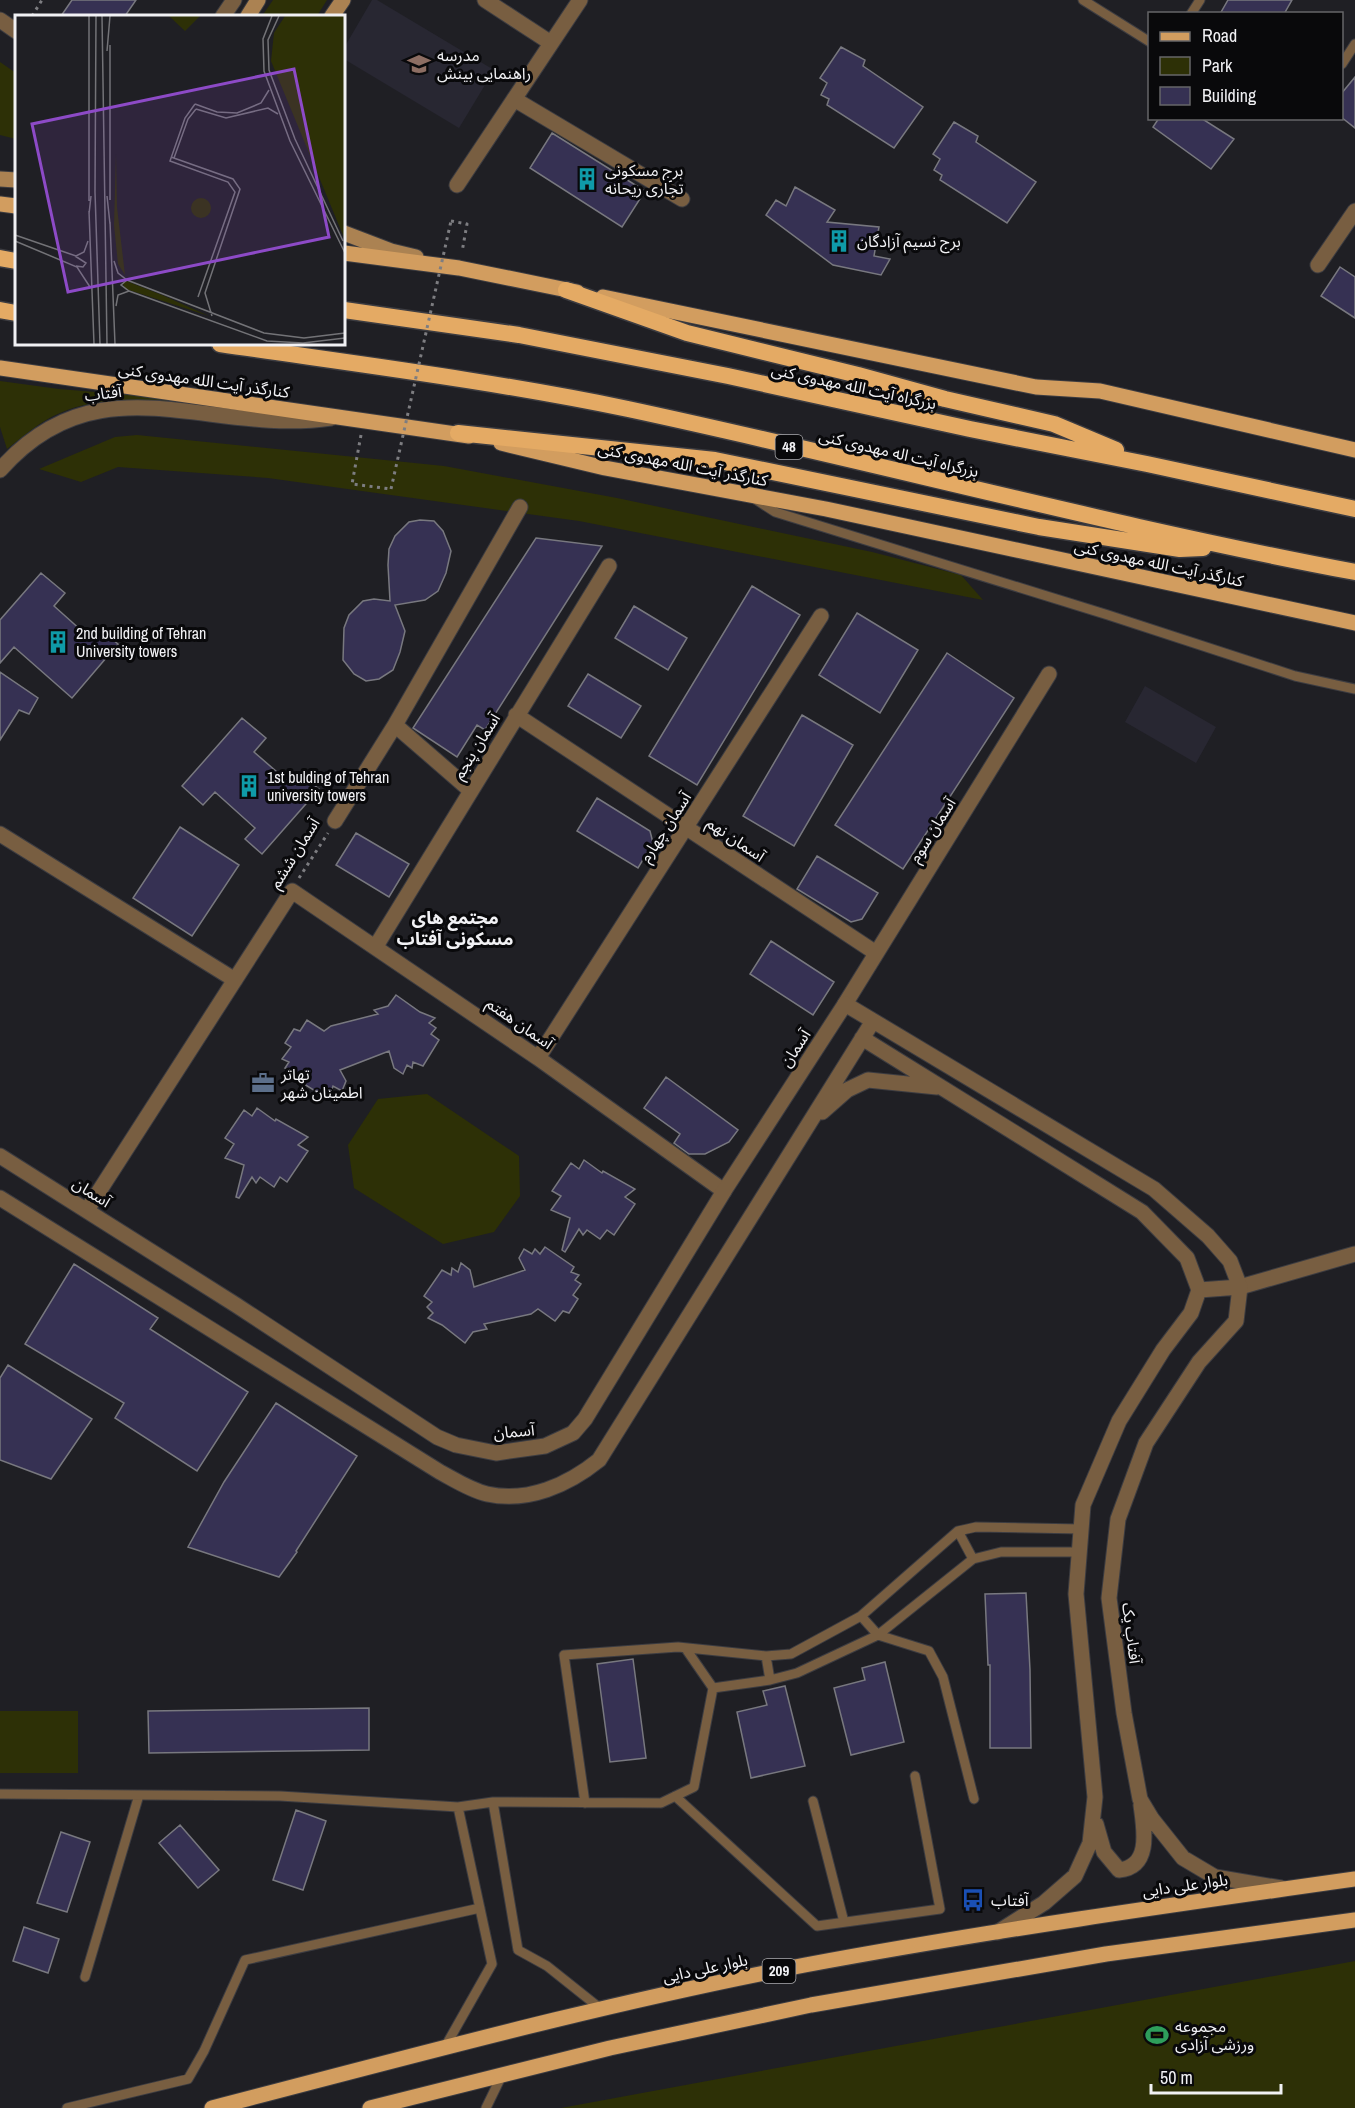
<svg xmlns="http://www.w3.org/2000/svg" width="1355" height="2108" font-family="'Archivo Narrow','Noto Sans Arabic',sans-serif">
  <rect width="100%" height="100%" fill="#1f1f24"/>
  <path fill="#282732" d="M372,0H377L494,70L459,128L344,59V48Z
    M1145,686L1216,727L1196,763L1125,722Z"/>
  <path fill="#2d3006" d="M273,0H327L317,16H262Z
    M0,62L16,73V139L0,135Z
    M0,381L59,389L132,395L242,411C186,406 113,389 60,413C40,421 24,436 7,449L0,427Z
    M137,435L444,466L617,498L872,552L961,575L983,600L579,521L268,478L118,467L81,482L39,469L115,437Z
    M427,1094L519,1156L520,1196L494,1232L443,1244L354,1188L348,1145L378,1099Z
    M0,1711H78V1773H0Z
    M1355,1961V2108H561Z"/>
  <path fill="#363153" stroke="#78787f" stroke-width="1.5" d="M72,0H136L125,16H61Z
    M1228,0H1292L1284,14H1220Z
    M841,47L865,60L863,66L923,107L894,148L827,105L829,99L821,95L827,83L820,78Z
    M1355,77V128L1341,117V94Z
    M1159,118H1201L1234,139L1211,169L1153,127Z
    M954,122L978,136L976,142L1036,182L1007,223L940,180L942,175L934,170L940,159L933,154Z
    M552,133L645,191L622,227L530,168Z
    M795,187L835,210L827,222L879,227L874,256L890,259L881,275L833,265L766,215L776,200L786,206Z
    M1340,267L1355,277V318L1321,296Z
    M420,520L434,521L443,531L451,551L446,573L438,591L425,600L395,605L405,631L400,652L393,670L379,679L366,681L354,674L343,660L344,628L349,615L363,601L374,599L390,601L388,565L389,549L395,536L409,522Z
    M536,538L602,546L485,730L477,725L457,757L413,728Z
    M41,573L65,593L54,606L92,640L101,630L118,644L72,698L14,647L0,663V620Z
    M752,586L800,615L697,785L649,756Z
    M634,606L687,638L668,670L615,638Z
    M857,613L918,650L880,713L819,675Z
    M947,653L1014,698L903,869L835,825Z
    M0,672L38,698L29,714L19,710L0,740Z
    M588,674L641,706L621,738L568,706Z
    M802,715L853,745L794,846L743,816Z
    M242,718L266,738L254,752L292,785L302,775L319,789L262,854L245,839L255,828L215,792L203,805L182,786Z
    M597,798L650,831L653,843L638,868L577,831Z
    M180,827L239,865L192,936L133,898Z
    M356,833L409,864L389,897L336,865Z
    M817,856L878,893L862,919L851,922L797,889Z
    M771,941L834,982L813,1015L750,974Z
    M396,995L420,1012L435,1018L429,1023L436,1028L431,1034L439,1040L423,1066L413,1062L412,1068L407,1065L403,1074L394,1068L389,1051L340,1070L346,1081L342,1091L333,1086L331,1092L325,1087L320,1094L291,1076L293,1070L285,1068L289,1062L282,1059L291,1047L285,1043L294,1029L300,1031L307,1020L324,1031L331,1026L378,1014L374,1010L388,1006Z
    M666,1077L738,1130L729,1142L705,1154H689L674,1143L680,1134L644,1108Z
    M257,1108L275,1121L276,1119L308,1137L298,1145L308,1151L287,1182L280,1177L274,1187L260,1177L256,1183L252,1177L239,1198L236,1197L244,1165L225,1158L234,1144L225,1138L244,1110L252,1116Z
    M584,1160L602,1173L603,1171L635,1189L625,1197L635,1204L614,1235L607,1230L600,1239L587,1230L583,1235L579,1229L565,1252L562,1250L570,1218L551,1210L561,1196L552,1191L571,1163L579,1169Z
    M545,1247L574,1267L571,1272L579,1275L575,1280L581,1284L573,1295L578,1299L569,1313L563,1311L555,1321L538,1309L531,1314L484,1324L487,1329L473,1332L465,1343L442,1325L428,1318L433,1313L427,1307L432,1302L424,1296L442,1270L451,1275L452,1268L458,1272L461,1263L470,1270L474,1287L525,1270L519,1258L524,1249L532,1254L535,1249L540,1254Z
    M74,1264L158,1318L150,1329L248,1392L197,1471L115,1418L124,1403L25,1344Z
    M8,1365L92,1419L51,1479L0,1460V1378Z
    M276,1403L357,1456L296,1551L297,1552L279,1577L188,1547L224,1482Z
    M1026,1593L1030,1670L1031,1748H990V1665H988L985,1594Z
    M633,1659L646,1758L610,1762L597,1664Z
    M885,1662L904,1742L851,1755L834,1688L865,1680L862,1668Z
    M785,1686L805,1766L751,1778L737,1712L767,1705L763,1691Z
    M369,1708V1750L149,1753L148,1711Z
    M296,1810L326,1821L303,1890L273,1880Z
    M180,1825L219,1870L198,1888L159,1843Z
    M61,1832L90,1842L67,1912L37,1903Z
    M24,1927L59,1939L48,1973L13,1961Z"/>
  <g fill="none" stroke-linecap="round" stroke-linejoin="round">
    <g stroke="#3c3c41" stroke-width="11">
      <path id="service" d="M1083,0L1150,42
        M1191,14L1200,0
        M1342,64L1355,44
        M755,499L775,512L1108,615L1295,676L1355,689
        M958,1531L976,1527L1081,1529
        M973,1559L1001,1552H1079
        M861,1616L878,1635L929,1651L943,1677L974,1799
        M766,1656L770,1680
        M0,1794L280,1796L458,1807
        M675,1796L817,1926L940,1909L915,1776
        M813,1801L844,1922
        M493,1802L661,1803L694,1787L713,1688L686,1649
        M585,1803L564,1655L678,1647L766,1656L791,1654L861,1616L958,1531L973,1559L878,1635L797,1673L770,1680L713,1688
        M85,1977L139,1795
        M445,2047L492,1964L458,1807L493,1802L518,1950L547,1966L601,2009
        M67,2108L188,2079L204,2051L245,1960L480,1908
        M486,2108L502,2075"/>
    </g>
    <g stroke="#3c3c41" stroke-width="17">
      <path id="minor" d="M485,0L551,43
        M223,16L234,0
        M0,20L16,31
        M514,99L682,199
        M457,185L580,0
        M1318,265L1355,211
        M516,715L876,953
        M395,725L470,790
        M335,821L395,725L520,507
        M0,834L235,980
        M376,946L609,566
        M845,1004L1049,674
        M538,1058L821,616
        M87,1210L292,891L538,1058L724,1191
        M1240,1287L1355,1254"/>
    </g>
    <g stroke="#3c3c41" stroke-width="17">
      <path id="tertiary" d="M0,470C99,357 208,436 331,418
        M862,1038L1142,1212L1187,1258L1199,1290
        M822,1112L847,1090L868,1080L937,1087
        M0,1156L236,1305L437,1437L456,1445L496,1453L545,1446L573,1433L585,1419L724,1191L845,1004L1154,1189L1208,1236L1230,1261L1240,1287L1236,1321L1199,1362L1146,1443L1118,1519L1109,1598L1124,1713L1140,1799L1152,1819L1183,1858L1215,1877L1281,1888
        M0,1198L440,1472C455,1480 470,1490 487,1494C528,1503 568,1485 599,1460L873,1021
        M1199,1290L1240,1287
        M1096,1824L1104,1852L1119,1870C1152,1867 1144,1828 1141,1805
        M998,1932L1044,1903L1075,1876L1090,1843L1095,1797L1076,1594L1083,1505L1119,1421L1163,1350L1191,1313L1199,1290"/>
    </g>
    <g stroke="#3c3c41" stroke-width="17">
      <path id="secondary" d="M248,16L258,0
        M332,16L343,0
        M0,179L16,180
        M344,233L391,251L416,257"/>
    </g>
    <g stroke="#3c3c41" stroke-width="17">
      <path id="primary" d="M0,204L16,206
        M344,253L459,268L577,292
        M603,297L1036,387L1100,391L1355,450
        M0,368L469,436
        M501,443L605,468L826,509L1355,623
        M212,2108C409,2057 605,2003 805,1965C987,1931 1171,1905 1355,1879
        M370,2108L610,2048L811,2005L1106,1954L1355,1920"/>
    </g>
    <g stroke="#3c3c41" stroke-width="19">
      <path id="trunk" d="M0,258L16,261
        M566,290L687,333L858,375L945,399L1054,424L1116,450
        M0,310L16,313
        M344,310L519,335L728,376L970,429L1147,464L1355,509
        M220,344C356,364 493,381 628,409C871,461 1111,526 1355,572
        M458,433L715,460L1039,527L1180,549L1203,548"/>
    </g>
    <path stroke="#7d7d81" stroke-width="3" stroke-dasharray="3 4.5" stroke-linecap="butt" d="M32,16L42,0
      M451,221L467,224L462,252
      M361,435L352,484L391,489
      M299,878L328,833"/>
    <use href="#service" stroke="#785e41" stroke-width="9"/>
    <use href="#minor" stroke="#785e41" stroke-width="15"/>
    <use href="#tertiary" stroke="#785e41" stroke-width="15"/>
    <use href="#secondary" stroke="#ab8252" stroke-width="15"/>
    <use href="#primary" stroke="#d29d5f" stroke-width="15"/>
    <use href="#trunk" stroke="#e4aa64" stroke-width="16"/>
    <path stroke="#7d7d81" stroke-width="3" stroke-dasharray="3 4.5" stroke-linecap="butt" d="M391,489L451,221"/>
  </g>
  <defs>
    <g id="school-bare" transform="scale(1.8)"><path d="M0-5L7-2L0 1L-7-2ZM-4 1L0 2.5L4 1V4Q0 6-4 4Z" fill="#8d6e63" stroke="#09090b" stroke-width="2.5" paint-order="stroke"/></g>
    <g id="building-bare" transform="scale(1.8)"><path d="M-4-6H4V6H1V3H-1V6H-4ZM-2.5-4.3h1.7v1.8h-1.7ZM.8-4.3h1.7v1.8H.8ZM-2.5-1h1.7V.8h-1.7ZM.8-1h1.7V.8H.8Z" fill="#0f9aa8" stroke="#09090b" stroke-width="2.5" paint-order="stroke"/></g>
    <g id="office-bare" transform="scale(1.8)"><path d="M-6-3h4V-5.5h4V-3h4V5H-6ZM-1-4.5V-3h2v-1.5ZM-6 0V1H6V0Z" fill="#5c6f8a" stroke="#09090b" stroke-width="2.5" paint-order="stroke"/></g>
    <g id="bus-bare" transform="scale(1.8)"><path d="M-5-6H5V4H4V6H2V4H-2V6H-4V4H-5ZM-3.5-4V0h7V-4ZM-3.5 1.2v1.5H-2V1.2ZM2 1.2v1.5H3.5V1.2Z" fill="#1a4fb4" stroke="#09090b" stroke-width="2.5" paint-order="stroke"/></g>
    <g id="stadium-bare" transform="scale(1.8)"><path d="M0-5a6.5 5 0 1 0 0 10a6.5 5 0 1 0 0-10ZM-3.5-1.8h7v3.6h-7Z" fill="#2e9e5b" stroke="#09090b" stroke-width="2.5" paint-order="stroke"/></g>
  </defs>
  <g fill-rule="evenodd">
    <use href="#school-bare" x="419" y="64"/>
    <use href="#building-bare" x="587" y="179"/>
    <use href="#building-bare" x="839" y="241"/>
    <use href="#building-bare" x="58" y="642"/>
    <use href="#building-bare" x="249" y="786"/>
    <use href="#office-bare" x="263" y="1083"/>
    <use href="#bus-bare" x="973" y="1900"/>
    <use href="#stadium-bare" x="1157" y="2035"/>
  </g>
  <g text-anchor="middle" stroke-width="6" stroke-linejoin="round" paint-order="stroke">
    <g fill="#09090b" stroke="#ababae" stroke-width="1.5">
      <rect x="775.5" y="435" width="27" height="24" rx="4.5"/>
      <rect x="762.5" y="1959" width="33" height="24" rx="4.5"/>
    </g>
    <g font-size="15" font-weight="bold" fill="#f1f1f4">
      <text x="789" y="452">48</text>
      <text x="779" y="1976">209</text>
    </g>
    <g font-size="16" fill="#f1f1f4" stroke="#09090b" text-anchor="start">
      <text x="437" y="61">مدرسه<tspan x="437" dy="18">راهنمایی بینش</tspan></text>
      <text x="605" y="176">برج مسکونی<tspan x="605" dy="18">تجاری ریحانه</tspan></text>
      <text x="857" y="247">برج نسیم آزادگان</text>
      <text x="76" y="639">2nd building of Tehran<tspan x="76" dy="18">University towers</tspan></text>
      <text x="267" y="783">1st bulding of Tehran<tspan x="267" dy="18">university towers</tspan></text>
      <text x="281" y="1080">تهاتر<tspan x="281" dy="18">اطمینان شهر</tspan></text>
      <text x="991" y="1906">آفتاب</text>
      <text x="1175" y="2032">مجموعه<tspan x="1175" dy="18">ورزشی آزادی</tspan></text>
    </g>
    <g font-size="16" fill="#f1f1f4" stroke="#09090b">
      <text transform="translate(204 380) rotate(8)" y="6">کنارگذر آیت الله مهدوی کنی</text>
      <text transform="translate(854 386) rotate(12)" y="6">بزرگراه آیت الله مهدوی کنی</text>
      <text transform="translate(103 393) rotate(-7)" y="6">آفتاب</text>
      <text transform="translate(899 453) rotate(13)" y="6">بزرگراه آیت اله مهدوی کنی</text>
      <text transform="translate(683 464) rotate(11)" y="6">کنارگذر آیت الله مهدوی کنی</text>
      <text transform="translate(1159 563) rotate(12)" y="6">کنارگذر آیت الله مهدوی کنی</text>
      <text transform="translate(476 746) rotate(-58)" y="6">آسمان پنجم</text>
      <text transform="translate(665 827) rotate(-57)" y="6">آسمان چهارم</text>
      <text transform="translate(932 830) rotate(-58)" y="6">آسمان سوم</text>
      <text transform="translate(736 839) rotate(34)" y="6">آسمان نهم</text>
      <text transform="translate(294 853) rotate(-58)" y="6">آسمان ششم</text>
      <text transform="translate(520 1023) rotate(35)" y="6">آسمان هفتم</text>
      <text transform="translate(795 1048) rotate(-57)" y="6">آسمان</text>
      <text transform="translate(92 1192) rotate(32)" y="6">آسمان</text>
      <text transform="translate(514 1431) rotate(-5)" y="6">آسمان</text>
      <text transform="translate(1132 1633) rotate(83)" y="6">آفتاب یک</text>
      <text transform="translate(1185 1885) rotate(-8)" y="6">بلوار علی دایی</text>
      <text transform="translate(705 1968) rotate(-12)" y="6">بلوار علی دایی</text>
    </g>
    <g font-size="18" font-weight="bold" fill="#f1f1f4" stroke="#09090b">
      <text x="455" y="924">مجتمع های<tspan x="455" dy="21">مسکونی آفتاب</tspan></text>
    </g>
  </g>
  <g transform="translate(15 15)">
    <rect width="330" height="330" fill="#1f1f24"/>
    <path d="M154,1H185L170,16ZM270,1H330V225L256,46L259,18ZM101,139L102,192L110,260L103,249L99,210ZM176 193a10 10 0 1 1 20 0a10 10 0 1 1-20 0ZM111,266L147,280L194,301L111,274L107,268Z" fill="#2d3006"/>
    <path fill="none" stroke="#737377" stroke-width="1.5" d="M81,1L80,177L85,329M87,1L92,329M257,1L248,24L249,56L275,126L330,238M264,1L253,25L254,55L280,124L328,226M95,30V185M92,36L95,1M180,89L170,103L155,146L213,167L220,177L183,282M180,89L202,97L222,98L246,88L254,75M181,94L211,103L253,93L263,99M156,142L218,164L225,174L190,278L197,301M159,143L173,104L181,94M92,181L95,209M74,186V1M74,196L79,329M74,199L76,181M95,207L100,329M0,220L61,241L69,237L73,226M0,226L62,252L75,272M60,241L71,248L68,252L61,251M99,246L103,258L112,265L249,318L289,323L330,318M112,265L106,270L114,276L252,326L288,328L330,323M101,291L103,280L114,276"/>
    <path fill="#8d4ac7" fill-opacity="0.15" stroke="#8d4ac7" stroke-width="3" d="M279,54L314,222L53,277L17,109Z"/>
    <rect width="330" height="330" fill="none" stroke="#f1f1f4" stroke-width="3"/>
  </g>
  <rect x="1148" y="12" width="195" height="108" fill="#09090b" stroke="#666668" stroke-width="1.5"/>
  <rect x="1160" y="32" width="30" height="9" fill="#d29d5f" stroke="#666668" stroke-width="1.5"/>
  <text x="1202" y="42" font-size="18" fill="#f1f1f4">Road</text>
  <rect x="1160" y="57" width="30" height="18" fill="#2d3006" stroke="#666668" stroke-width="1.5"/>
  <text x="1202" y="72" font-size="18" fill="#f1f1f4">Park</text>
  <rect x="1160" y="87" width="30" height="18" fill="#363153" stroke="#666668" stroke-width="1.5"/>
  <text x="1202" y="102" font-size="18" fill="#f1f1f4">Building</text>
  <path d="M1151 2084v9h130v-9" fill="none" stroke="#f1f1f4" stroke-width="3"/>
  <text x="1160" y="2084" font-size="18" fill="#f1f1f4" stroke="#09090b" stroke-width="4.5" paint-order="stroke">50 m</text>
</svg>
